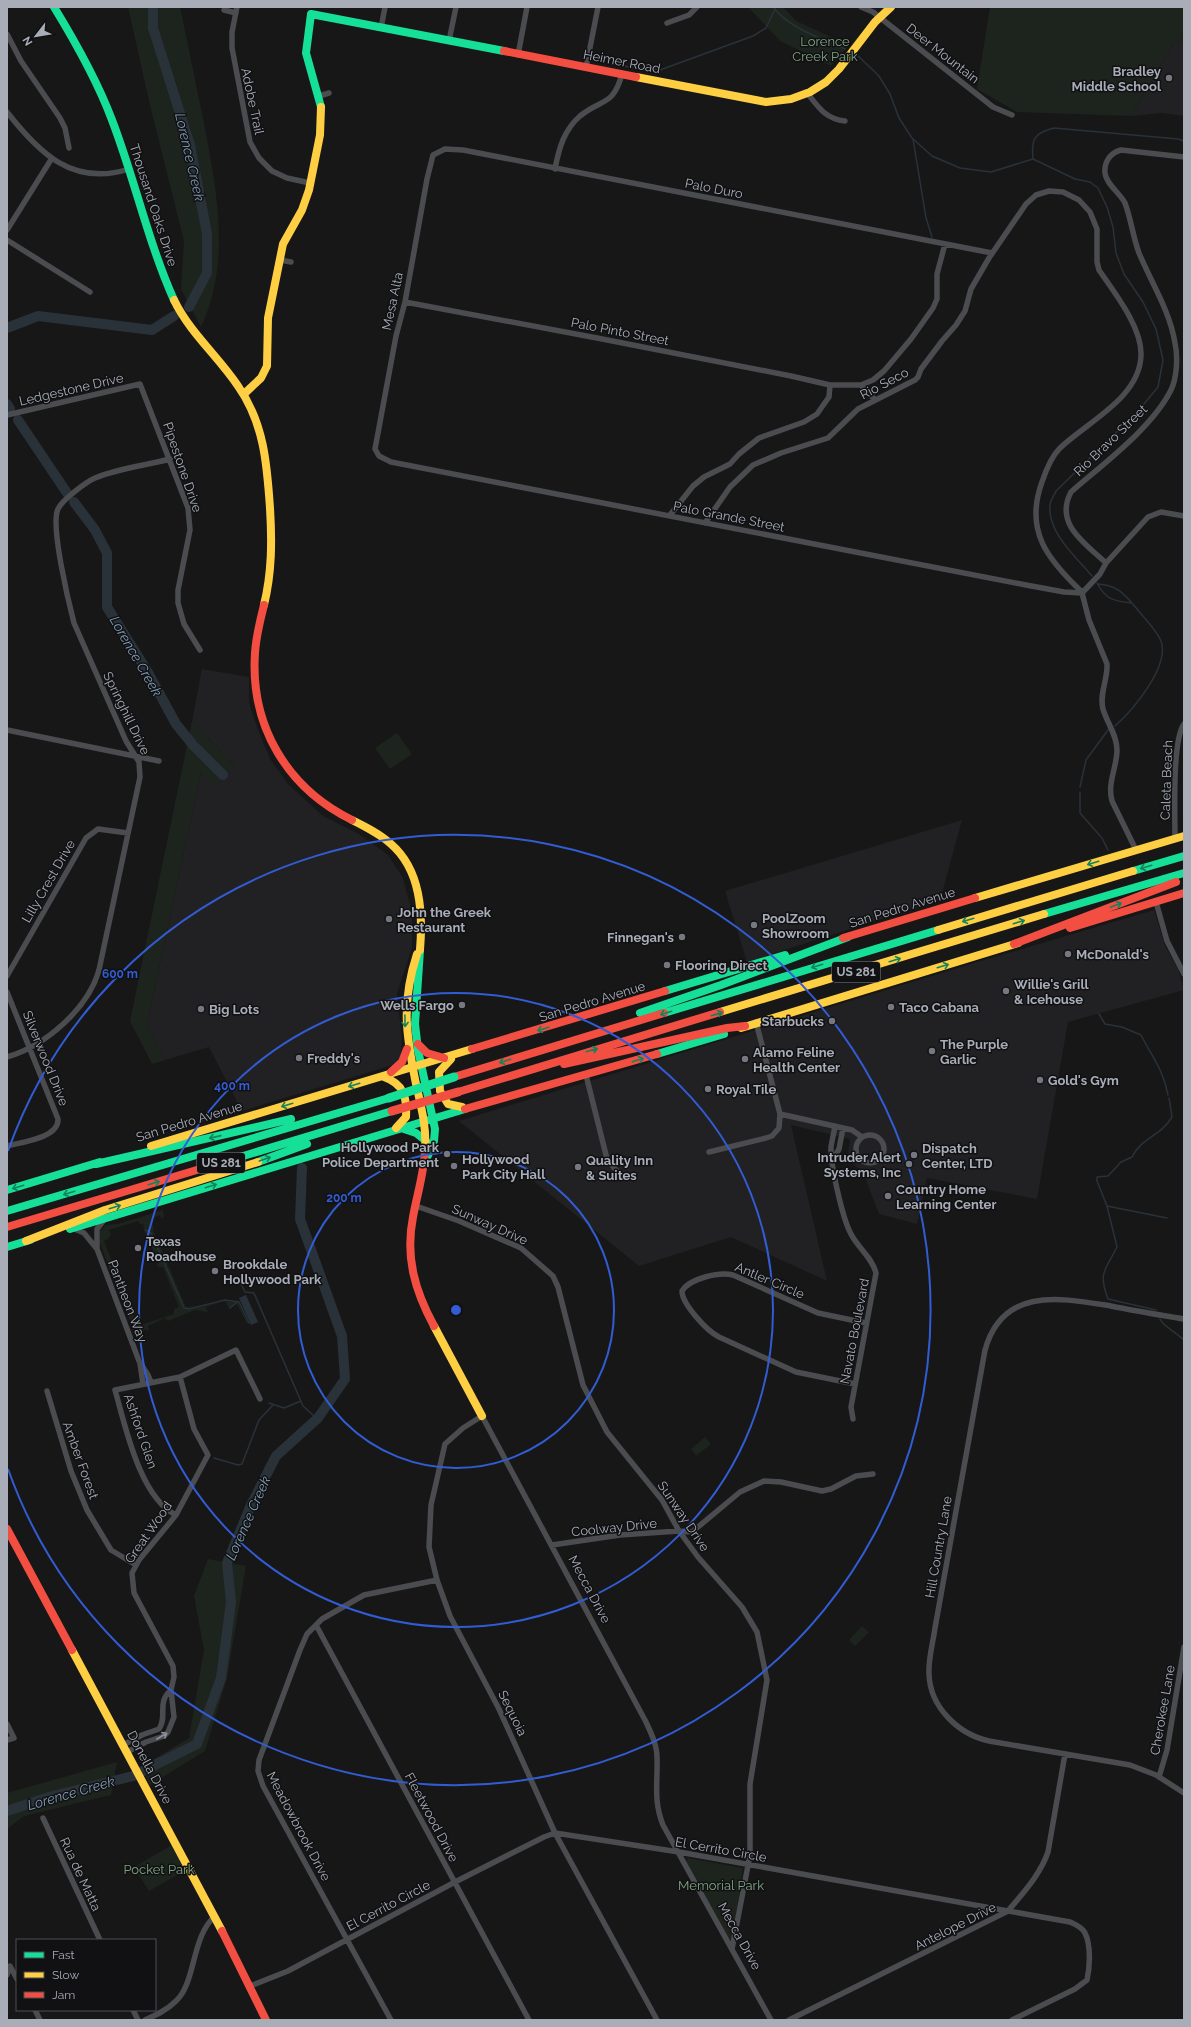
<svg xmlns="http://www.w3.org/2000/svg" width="1191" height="2027" font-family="Raleway,sans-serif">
  <rect width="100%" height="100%" fill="#171717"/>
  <path fill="#212123" d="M1184,39V116L1162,113L1131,116L1174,42Z
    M202,669L249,677V703L257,727L270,759L288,784L323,816L359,834L388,855L403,878L412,912V948L397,993L402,1040L401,1054L396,1064L242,1111L209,1047L165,1060L147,1024L201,772L235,766L192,721Z
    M962,820L942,893L944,899L747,962L725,891Z
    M1154,910L1165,946L1178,969L1184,990L1068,1022L1037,1199L927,1178L917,1224L879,1214L863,1172L853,1164L848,1155L850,1139L791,1125L827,1281L731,1237L639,1266L459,1121L974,963Z"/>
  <path fill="#1d241e" d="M128,7H180C188,44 195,81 203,118C216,186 232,261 201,327L181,289L184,241L150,105Z
    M748,7H783L796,21L849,45L831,66L780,41Z
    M990,7H1184V39L1174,42L1131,116L1017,112L977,89Z
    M192,721L235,766L213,786L201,772L147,1024L165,1060L152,1064L130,1021Z
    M397,733L412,754L390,769L375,748Z
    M163,1210L164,1217L161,1219L160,1215L151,1219L154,1229L153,1230L186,1307L197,1305L185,1309L182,1305L151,1232L145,1230L143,1224H140L138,1221L109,1230L111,1235L108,1239L104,1241L116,1272L121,1271L119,1276H112L99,1240H100V1231L106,1225L118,1224Z
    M144,1230L150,1233L184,1308L189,1310L226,1301L238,1302L248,1323L247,1324L237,1304L229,1308L225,1301L206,1307L208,1312L195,1310L168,1321L165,1318L148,1326L149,1331L145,1329L141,1334L144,1337L139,1340L137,1338L117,1288L120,1283L126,1284L122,1288L135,1320L139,1319L141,1325L174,1314V1309L179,1307L163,1267H158L157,1264L159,1263Z
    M705,1437L711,1444L696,1456L691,1449Z
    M208,1559L246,1566L227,1678L205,1751L150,1785L141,1767L189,1738L204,1650L194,1596Z
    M862,1626L869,1632L855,1646L849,1640Z
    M117,1762L111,1795L24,1816L7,1829V1793Z
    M172,1845L186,1870L149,1891L134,1867Z
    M688,1858L743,1868L732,1940L730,1941L686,1861Z"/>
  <path fill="#2a3239" d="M246,1295L258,1322L251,1325L239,1298Z"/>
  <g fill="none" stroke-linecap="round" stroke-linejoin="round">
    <path stroke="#2a3239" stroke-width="1.5" d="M773,7C790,29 821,38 845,49
      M857,55L879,76L890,94L899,118L912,138L932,156L960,168L991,172L1033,159L1075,179L1090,182L1098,188L1107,207L1113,227L1116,253L1124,274L1143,302L1156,329L1163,360L1158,387L1139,410L1056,491C1054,496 1050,501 1050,505C1047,532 1076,557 1092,576
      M622,66L660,70L753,36L766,28L775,9
      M913,139L926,218L932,237
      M1033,159C1031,139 1034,133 1054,128L1178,139L1184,141
      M1097,583C1106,600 1114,601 1132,603
      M1098,584C1118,585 1125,595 1137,609C1145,619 1156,629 1161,641C1170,666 1133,710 1115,726
      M1080,787L1086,760L1108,730
      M1080,792V813L1102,838L1108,850
      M1099,1014L1105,1024L1122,1027L1141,1035C1152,1057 1163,1069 1168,1095
      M1107,1206L1167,1218
      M145,1230L151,1233L184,1308L189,1309L225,1300L239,1302L249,1323
      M239,1280L245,1292L254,1293L303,1406L314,1416L318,1418
      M230,1308L237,1302
      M1156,1310L1108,1299C1098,1272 1105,1271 1117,1247L1107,1206L1097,1181V1177L1108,1176L1121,1162L1132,1157C1142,1137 1161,1136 1172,1117L1169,1098
      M1160,1319C1162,1325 1178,1334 1184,1340
      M269,1403L284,1408L301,1401
      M214,1458L238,1465L242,1464L259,1420L273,1405"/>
    <path stroke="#2a3239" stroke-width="10" d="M153,7V28L190,145L207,234V273L189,307
      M7,328L38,316L152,330L174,316
      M7,404L10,409
      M18,420L67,493
      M74,502L95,530L107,553V607L147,671L176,724L193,745L223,775
      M7,1811L49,1797L133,1776L197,1744L221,1678L231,1602L227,1563L251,1505L276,1456L318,1418L345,1379L342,1336L300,1219L302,1168"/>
    <path stroke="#4b4c50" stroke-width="5.5" d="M237,7L232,32V48L250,142L259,158L272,171L287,178L310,183
      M861,7L873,12L993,107L1012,115
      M224,10L236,13
      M667,23L689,15L697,7
      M381,28L385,7
      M7,34L21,61L60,118L65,128L69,148
      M449,41L456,7
      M518,55L527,7
      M586,68L598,7
      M808,94C819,108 826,119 845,121
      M319,96L329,93
      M7,112C39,153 73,187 129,169
      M555,169C559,148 564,130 580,116C602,98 613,107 622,74
      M7,230L52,158
      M7,240L90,292
      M992,253L463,150L445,149L433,155L427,179L405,302L396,336L375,449L379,456L391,462L1026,585L1064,592L1082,593
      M280,260L291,262
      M405,302L597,338L791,376L830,385H861L873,380L884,371L911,339L933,308L937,299V274L945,244
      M861,385L875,400
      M7,415L140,384L188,508L190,530L178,590V603L184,624L200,650
      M670,515L693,486L704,477L730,464L739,454L759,438L804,422L817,414L829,397L830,385
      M705,523L730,487L753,465L781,453L828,438L858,409L915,380L918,377L921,369L942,341L956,325L965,311L971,289L989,258L1026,204L1036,195L1049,191L1063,192L1079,200L1090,212L1097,229V262L1099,270C1114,292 1142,327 1141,355C1140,398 1087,422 1060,448C1051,457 1046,470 1042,482C1024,531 1048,560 1082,592
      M1106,563C1085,543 1054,524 1071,492C1103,464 1152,428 1171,390C1177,378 1178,356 1175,343C1170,311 1151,282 1139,253C1133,237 1131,219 1125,203C1120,193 1106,184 1105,173C1104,162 1110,153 1121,150L1184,157
      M1082,593L1089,620L1107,664C1108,679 1099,694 1103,709C1107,723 1117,735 1117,750C1117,767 1107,783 1112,801L1136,850
      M1082,593L1100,574L1106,563L1148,517L1161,512L1184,516
      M7,730L159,761
      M1175,839C1175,816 1172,740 1184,724
      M1156,902L1167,941L1184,974
      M7,976L86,838L98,829L128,833
      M7,992L58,1119C59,1138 22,1142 7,1146
      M7,1057C45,1046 88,1009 99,970L140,777L139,762L126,741L74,623C69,604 50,525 58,509C62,500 86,482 95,478C116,469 147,465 170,459
      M586,1075L607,1159L615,1169L622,1175
      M780,1114L852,1130L862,1137
      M835,1126C834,1133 832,1140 831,1147C830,1164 843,1220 851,1234C858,1248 872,1257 876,1273L851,1407L853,1419
      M856 1149a14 14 0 1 1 28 0a14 14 0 1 1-28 0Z
      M709,1152L766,1138L772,1136L779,1128L780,1114L756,1022
      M832,1161L839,1149L843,1128
      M416,1206L459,1221L521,1248L553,1276L558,1287L583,1385L607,1432L662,1500L679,1531L698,1557L742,1607L757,1632L767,1680L750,1784V1855L732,1949
      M72,1228L84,1233L97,1249L139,1361L148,1375L151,1382
      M97,1248V1229L104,1220
      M1184,1319C1160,1315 1135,1311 1111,1306C1061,1298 1003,1286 985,1350L935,1628C933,1643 928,1659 929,1674C930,1707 958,1734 989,1741L1130,1765L1156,1775L1184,1793
      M140,1363L143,1384
      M855,1384L796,1372L719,1337C707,1331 682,1304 682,1291C690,1278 719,1272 733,1275L818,1313L866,1323
      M47,1391L71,1471L87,1510L111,1550L136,1565
      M176,1515C140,1498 125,1425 115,1390L180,1377L236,1350L260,1399
      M552,1545L620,1535L679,1531L692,1532L740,1492L764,1481L781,1482L822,1491L831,1489L856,1476L873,1474
      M316,1625L529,2020
      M7,1724L14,1738L7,1740
      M123,1745L142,1735L159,1729C168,1716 156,1703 171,1690
      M127,1752L146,1742L164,1736L168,1732L174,1717L171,1690L174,1677L173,1666L134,1593L132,1573L139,1560L176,1515L208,1455L194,1429L180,1377
      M1159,1777L1167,1750L1184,1647
      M43,1818L100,1940
      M7,1975L10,1966L17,1979
      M250,1986L288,1971L455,1882L544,1837L555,1833L679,1852L1070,1922C1076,1925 1082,1927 1085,1933C1091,1945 1090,1967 1087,1980L1075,1989L1012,2020
      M35,2010L40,2020
      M133,2010L138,2020
      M145,2020C156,2015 167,2010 176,2001C196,1983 191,1937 215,1916
      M391,2020L263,1786L258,1771L259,1760L300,1650L307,1634L322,1619L364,1595L437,1580
      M657,2020L555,1833L499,1709L450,1616L437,1580L429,1547L431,1505L445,1444L463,1428L482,1416L646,1722C651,1733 657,1745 657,1757C658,1782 653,1800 663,1825L771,2020
      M789,2020L1008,1911C1023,1893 1040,1875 1048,1852L1065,1754"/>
    <path stroke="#16e098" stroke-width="8" d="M54,7C76,43 97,80 112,120C135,180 148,242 174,300
      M321,107L306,53L311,14L504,51
      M1133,871L1184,856
      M1044,914L1184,873
      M420,950L415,1024L418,1050L435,1129L434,1141L424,1165
      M665,991L785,955
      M640,1013L721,985L848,937
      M664,1013L938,930
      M657,1054L724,1034
      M404,1129L416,1133L426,1141
      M230,1160L392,1111
      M258,1162L307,1144
      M96,1164L291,1119
      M7,1190L100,1162
      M7,1211L389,1098
      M70,1229L465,1109
      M7,1247L30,1240"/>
    <path stroke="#ffcf43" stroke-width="8" d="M636,77L766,102L791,99L810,92L826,82L839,69L875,22L891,7
      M174,300C190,333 218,356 238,386C264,423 267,464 270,508C272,541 272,572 264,605
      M244,394L261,378L267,366L268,318L283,244L302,210L309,190L320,135L321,107
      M352,820C366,827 380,834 391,844C421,870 423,913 420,950
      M975,898L1184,836
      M938,930L1133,871
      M417,954C401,1003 406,1035 416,1084C421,1106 427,1128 425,1151
      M720,1012L1044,914
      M741,1028L1018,943
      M451,1059L439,1072L440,1091L448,1104L462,1107
      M384,1077C404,1084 407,1097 406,1117L396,1128
      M151,1146L472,1049
      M26,1241L105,1210L258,1162
      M434,1326L482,1416
      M72,1650L222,1931"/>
    <path stroke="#f24e42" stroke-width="8" d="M504,51L636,77
      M264,605C260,621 256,636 255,653C250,726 287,788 352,820
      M1070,928L1184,893
      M843,938L975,898
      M1014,944L1176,882
      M418,1044L427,1053L444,1058
      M472,1049L665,991
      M564,1064L727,1028L745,1026
      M391,1072L402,1062L407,1049
      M454,1077L664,1013
      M458,1092L720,1012
      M465,1109L657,1054
      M425,1151C424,1173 417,1195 413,1217C405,1257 415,1291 434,1326
      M7,1227L230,1160
      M7,1529L72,1650
      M222,1931L266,2020"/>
    <path stroke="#16e098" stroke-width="9" d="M389,1098L454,1077"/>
    <path stroke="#f24e42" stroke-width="9" d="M392,1111L458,1092"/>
  </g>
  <defs><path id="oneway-shaft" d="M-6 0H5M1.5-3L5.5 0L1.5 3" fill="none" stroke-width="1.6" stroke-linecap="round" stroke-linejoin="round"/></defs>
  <g stroke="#14835c">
    <use href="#oneway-shaft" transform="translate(1093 863) rotate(163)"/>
    <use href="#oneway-shaft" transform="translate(1146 867) rotate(163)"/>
    <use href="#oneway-shaft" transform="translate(1116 905) rotate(-21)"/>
    <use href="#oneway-shaft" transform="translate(968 920) rotate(163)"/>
    <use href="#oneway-shaft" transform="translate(1019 922) rotate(-17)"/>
    <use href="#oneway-shaft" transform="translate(895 960) rotate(-17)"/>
    <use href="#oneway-shaft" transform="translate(817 966) rotate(163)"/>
    <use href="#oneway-shaft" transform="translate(943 966) rotate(-17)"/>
    <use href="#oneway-shaft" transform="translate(666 1013) rotate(163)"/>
    <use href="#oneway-shaft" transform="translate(717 1014) rotate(-16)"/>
    <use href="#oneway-shaft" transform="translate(405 1021) rotate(89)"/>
    <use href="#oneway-shaft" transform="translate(543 1029) rotate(163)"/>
    <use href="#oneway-shaft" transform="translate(592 1050) rotate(-16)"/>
    <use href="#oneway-shaft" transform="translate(638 1060) rotate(-17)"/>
    <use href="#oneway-shaft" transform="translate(505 1061) rotate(163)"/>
    <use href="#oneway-shaft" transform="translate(354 1085) rotate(163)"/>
    <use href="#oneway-shaft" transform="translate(287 1105) rotate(163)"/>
    <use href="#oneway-shaft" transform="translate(215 1137) rotate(167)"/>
    <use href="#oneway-shaft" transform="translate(265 1159) rotate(-19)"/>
    <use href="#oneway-shaft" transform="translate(154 1183) rotate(-17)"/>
    <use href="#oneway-shaft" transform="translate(211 1186) rotate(-17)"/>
    <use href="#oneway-shaft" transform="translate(18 1187) rotate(163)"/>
    <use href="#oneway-shaft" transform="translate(69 1193) rotate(163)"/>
    <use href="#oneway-shaft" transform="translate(115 1207) rotate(-17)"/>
  </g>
  <use stroke="#8c9099" href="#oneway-shaft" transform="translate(162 1736) rotate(-30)"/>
  <g fill="none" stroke="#325cd3" stroke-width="2">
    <circle cx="456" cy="1310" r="158"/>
    <circle cx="456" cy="1310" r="317"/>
    <path d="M8 1151A475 475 0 1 1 8 1469"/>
  </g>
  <g fill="#757880" stroke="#111113" stroke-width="1.5">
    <circle cx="1169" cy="78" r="4"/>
    <circle cx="389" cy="919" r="4"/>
    <circle cx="754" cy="925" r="4"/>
    <circle cx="682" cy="937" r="4"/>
    <circle cx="1068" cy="954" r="4"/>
    <circle cx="667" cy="965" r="4"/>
    <circle cx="1006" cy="991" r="4"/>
    <circle cx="462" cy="1005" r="4"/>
    <circle cx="891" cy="1007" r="4"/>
    <circle cx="201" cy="1009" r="4"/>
    <circle cx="832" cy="1021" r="4"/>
    <circle cx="932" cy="1051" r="4"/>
    <circle cx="299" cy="1058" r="4"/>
    <circle cx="745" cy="1059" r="4"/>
    <circle cx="1040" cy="1080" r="4"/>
    <circle cx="708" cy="1089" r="4"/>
    <circle cx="447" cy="1154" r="4"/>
    <circle cx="914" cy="1155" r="4"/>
    <circle cx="909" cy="1164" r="4"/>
    <circle cx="454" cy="1166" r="4"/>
    <circle cx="578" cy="1167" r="4"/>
    <circle cx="888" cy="1196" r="4"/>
    <circle cx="138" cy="1248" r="4"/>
    <circle cx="215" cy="1271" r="4"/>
  </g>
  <g text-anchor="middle" stroke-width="3" stroke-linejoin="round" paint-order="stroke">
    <g fill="#111113" stroke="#7b7e86" stroke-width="1">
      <rect x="832" y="962" width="48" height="20" rx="3"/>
      <rect x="197" y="1153" width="48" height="20" rx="3"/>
    </g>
    <g font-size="12" font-weight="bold" fill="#a8adb8">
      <text x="856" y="976">US 281</text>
      <text x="221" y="1167">US 281</text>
    </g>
    <g font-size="13" fill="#7fa381" stroke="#111113">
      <text x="825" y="46">Lorence<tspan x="825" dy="15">Creek Park</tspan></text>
      <text x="159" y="1874">Pocket Park</text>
      <text x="721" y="1890">Memorial Park</text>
    </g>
    <g font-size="13" fill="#a8adb8" stroke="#111113">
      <text transform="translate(943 53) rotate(38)" y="5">Deer Mountain</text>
      <text transform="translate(622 61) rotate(11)" y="5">Heimer Road</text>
      <text transform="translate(253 101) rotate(78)" y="5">Adobe Trail</text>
      <text transform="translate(714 188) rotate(11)" y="5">Palo Duro</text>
      <text transform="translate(154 205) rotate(72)" y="5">Thousand Oaks Drive</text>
      <text transform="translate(392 301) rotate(-78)" y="5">Mesa Alta</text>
      <text transform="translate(620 331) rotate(11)" y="5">Palo Pinto Street</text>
      <text transform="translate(884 383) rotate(-28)" y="5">Rio Seco</text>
      <text transform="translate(71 389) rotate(-13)" y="5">Ledgestone Drive</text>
      <text transform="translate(1110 440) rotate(-44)" y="5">Rio Bravo Street</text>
      <text transform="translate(183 467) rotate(71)" y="5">Pipestone Drive</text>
      <text transform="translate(729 516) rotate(11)" y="5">Palo Grande Street</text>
      <text transform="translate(127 713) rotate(64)" y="5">Springhill Drive</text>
      <text transform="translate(1166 780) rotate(-88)" y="5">Caleta Beach</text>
      <text transform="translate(48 881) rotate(-60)" y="5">Lilly Crest Drive</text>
      <text transform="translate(902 907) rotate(-17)" y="5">San Pedro Avenue</text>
      <text transform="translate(592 1001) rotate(-17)" y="5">San Pedro Avenue</text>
      <text transform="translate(46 1058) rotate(68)" y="5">Silverwood Drive</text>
      <text transform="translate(189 1121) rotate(-17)" y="5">San Pedro Avenue</text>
      <text transform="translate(490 1224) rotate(24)" y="5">Sunway Drive</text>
      <text transform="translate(770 1280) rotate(23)" y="5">Antler Circle</text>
      <text transform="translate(128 1301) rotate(69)" y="5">Pantheon Way</text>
      <text transform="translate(854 1331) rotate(-79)" y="5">Navato Boulevard</text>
      <text transform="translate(141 1431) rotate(71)" y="5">Ashford Glen</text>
      <text transform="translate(81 1460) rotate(70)" y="5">Amber Forest</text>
      <text transform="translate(684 1516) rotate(56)" y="5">Sunway Drive</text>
      <text transform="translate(614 1527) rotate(-6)" y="5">Coolway Drive</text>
      <text transform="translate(148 1532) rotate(-55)" y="5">Great Wood</text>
      <text transform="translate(938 1547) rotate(-80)" y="5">Hill Country Lane</text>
      <text transform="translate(590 1589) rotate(62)" y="5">Mecca Drive</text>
      <text transform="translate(1162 1710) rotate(-80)" y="5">Cherokee Lane</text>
      <text transform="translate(513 1713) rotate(64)" y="5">Sequoia</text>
      <text transform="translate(150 1767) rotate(62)" y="5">Donella Drive</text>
      <text transform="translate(432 1817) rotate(62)" y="5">Fleetwood Drive</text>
      <text transform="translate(299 1826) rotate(62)" y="5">Meadowbrook Drive</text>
      <text transform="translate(721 1849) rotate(10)" y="5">El Cerrito Circle</text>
      <text transform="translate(81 1874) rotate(65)" y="5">Rua de Matta</text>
      <text transform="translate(388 1905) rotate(-28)" y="5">El Cerrito Circle</text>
      <text transform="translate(955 1926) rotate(-27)" y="5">Antelope Drive</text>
      <text transform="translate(740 1936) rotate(61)" y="5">Mecca Drive</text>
    </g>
    <g font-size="13" font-weight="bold" fill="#a8adb8" stroke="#111113" text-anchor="start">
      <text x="1161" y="76" text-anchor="end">Bradley<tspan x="1161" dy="15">Middle School</tspan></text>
      <text x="397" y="917">John the Greek<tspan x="397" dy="15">Restaurant</tspan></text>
      <text x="762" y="923">PoolZoom<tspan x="762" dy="15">Showroom</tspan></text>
      <text x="674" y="942" text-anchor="end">Finnegan's</text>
      <text x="1076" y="959">McDonald's</text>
      <text x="675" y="970">Flooring Direct</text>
      <text x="1014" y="989">Willie's Grill<tspan x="1014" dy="15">&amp; Icehouse</tspan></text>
      <text x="454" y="1010" text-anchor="end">Wells Fargo</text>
      <text x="899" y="1012">Taco Cabana</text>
      <text x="209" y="1014">Big Lots</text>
      <text x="824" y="1026" text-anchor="end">Starbucks</text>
      <text x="940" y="1049">The Purple<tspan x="940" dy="15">Garlic</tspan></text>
      <text x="753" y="1057">Alamo Feline<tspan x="753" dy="15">Health Center</tspan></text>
      <text x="307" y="1063">Freddy's</text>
      <text x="1048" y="1085">Gold's Gym</text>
      <text x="716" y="1094">Royal Tile</text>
      <text x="439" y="1152" text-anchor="end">Hollywood Park<tspan x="439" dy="15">Police Department</tspan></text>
      <text x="922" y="1153">Dispatch<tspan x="922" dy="15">Center, LTD</tspan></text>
      <text x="901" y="1162" text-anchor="end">Intruder Alert<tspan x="901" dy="15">Systems, Inc</tspan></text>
      <text x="462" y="1164">Hollywood<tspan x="462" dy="15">Park City Hall</tspan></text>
      <text x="586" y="1165">Quality Inn<tspan x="586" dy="15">&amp; Suites</tspan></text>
      <text x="896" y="1194">Country Home<tspan x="896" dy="15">Learning Center</tspan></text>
      <text x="146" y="1246">Texas<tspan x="146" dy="15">Roadhouse</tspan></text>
      <text x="223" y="1269">Brookdale<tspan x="223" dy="15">Hollywood Park</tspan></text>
    </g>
    <g font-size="14" font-style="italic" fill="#7f9bb3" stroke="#111113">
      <text transform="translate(190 157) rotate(77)" y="5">Lorence Creek</text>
      <text transform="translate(136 656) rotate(60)" y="5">Lorence Creek</text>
      <text transform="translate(248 1518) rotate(-66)" y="5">Lorence Creek</text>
      <text transform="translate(71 1793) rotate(-16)" y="5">Lorence Creek</text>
    </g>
  </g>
  <circle cx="456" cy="1310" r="6" fill="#325cd3" stroke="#111113" stroke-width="2"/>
  <g font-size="12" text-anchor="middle" font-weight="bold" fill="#325cd3" stroke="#111113" stroke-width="3" stroke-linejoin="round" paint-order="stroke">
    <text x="120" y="978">600 m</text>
    <text x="232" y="1090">400 m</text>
    <text x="344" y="1202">200 m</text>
  </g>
  <rect width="1191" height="2027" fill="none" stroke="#a8adb8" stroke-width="16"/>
  <rect x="16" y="1939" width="140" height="72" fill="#111113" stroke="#4d4f55"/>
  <rect x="24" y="1952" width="20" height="6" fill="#16e098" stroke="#4d4f55"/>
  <text x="52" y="1959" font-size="12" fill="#a8adb8">Fast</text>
  <rect x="24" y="1972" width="20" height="6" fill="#ffcf43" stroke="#4d4f55"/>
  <text x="52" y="1979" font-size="12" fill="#a8adb8">Slow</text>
  <rect x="24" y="1992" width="20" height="6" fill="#f24e42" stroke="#4d4f55"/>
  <text x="52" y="1999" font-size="12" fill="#a8adb8">Jam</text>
  <g transform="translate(36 36) rotate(239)" stroke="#111113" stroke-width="3" paint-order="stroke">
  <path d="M0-3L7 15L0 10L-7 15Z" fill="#a8adb8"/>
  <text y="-6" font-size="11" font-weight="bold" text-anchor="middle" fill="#a8adb8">N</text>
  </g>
</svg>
